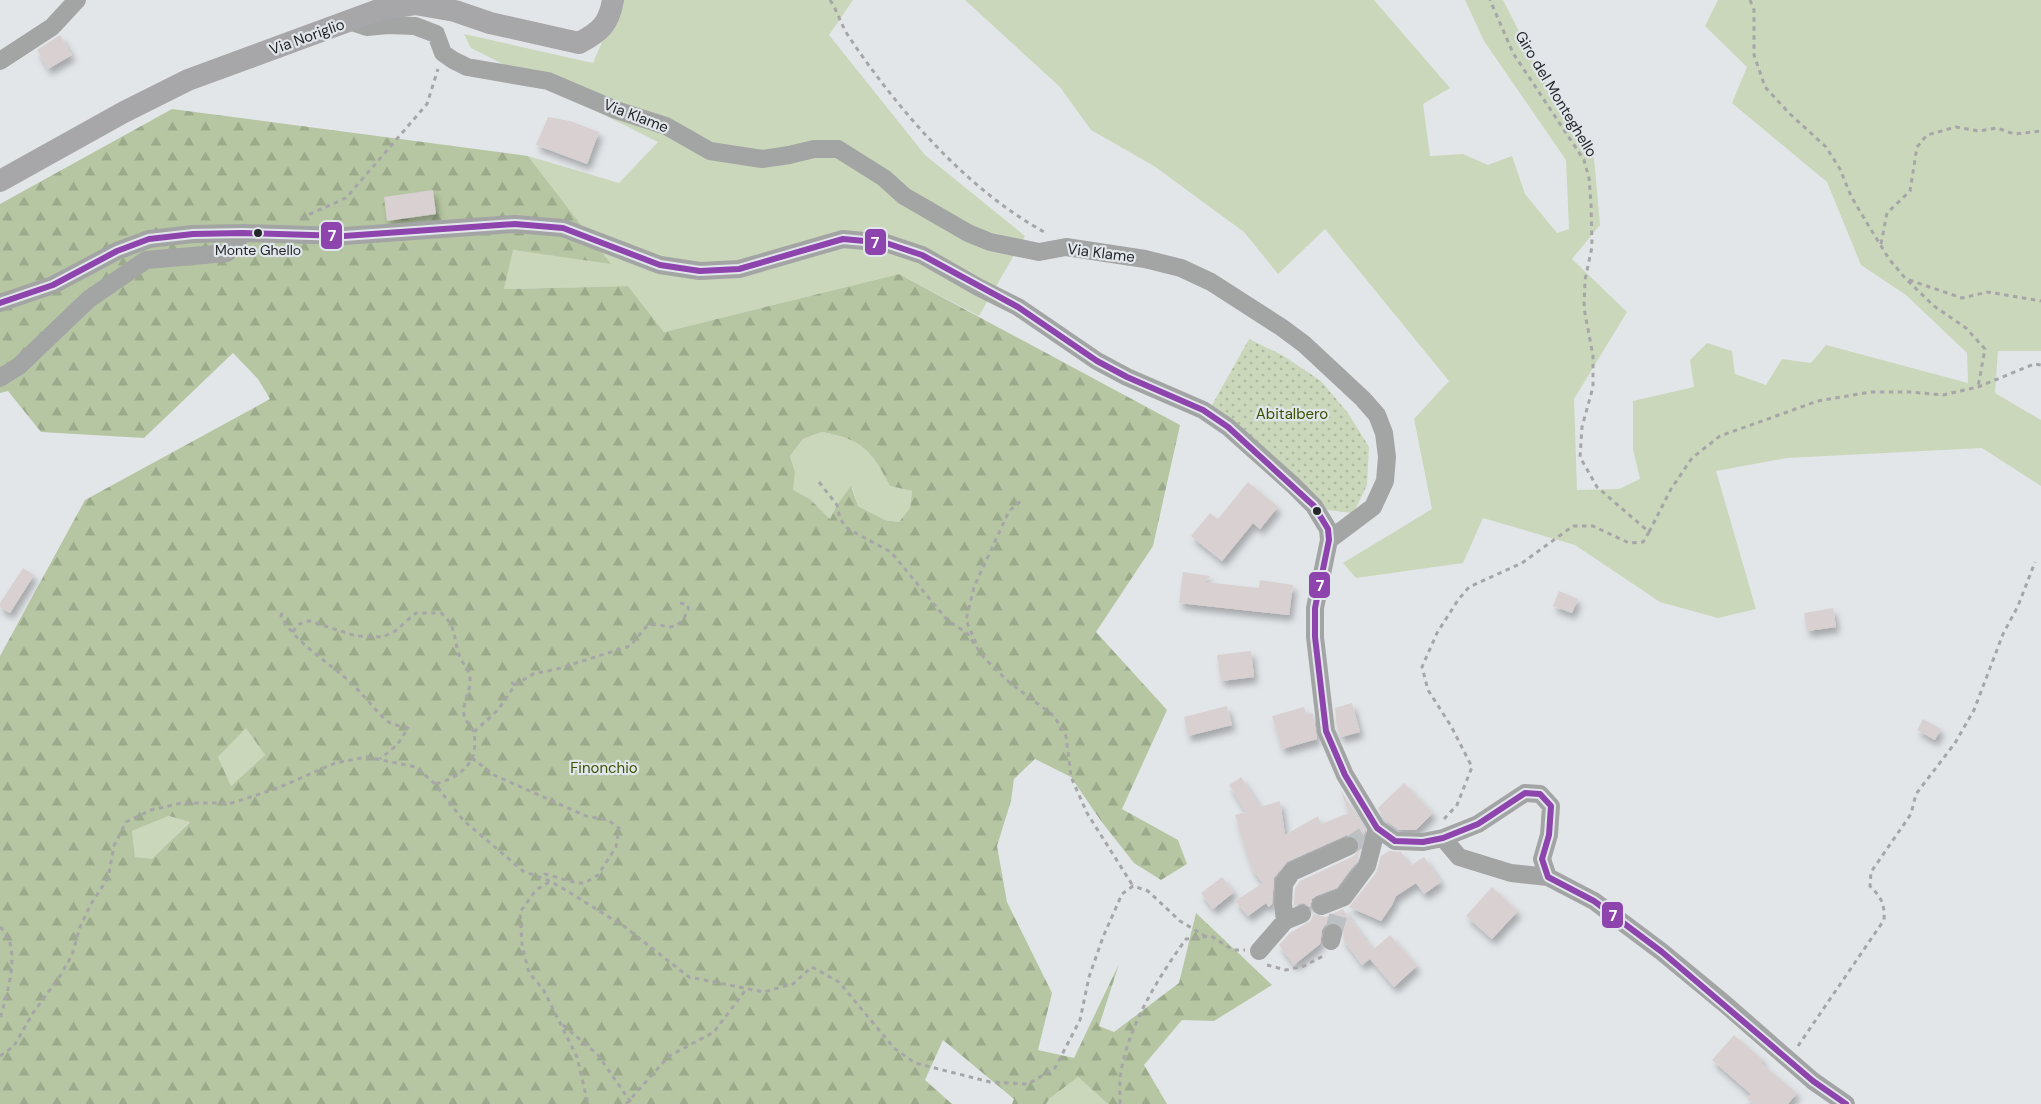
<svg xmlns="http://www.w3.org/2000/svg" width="2041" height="1104" font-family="'DM Sans',sans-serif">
  <defs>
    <pattern id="forest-firs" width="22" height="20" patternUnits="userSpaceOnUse" patternTransform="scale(1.5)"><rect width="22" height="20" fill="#b6c6a2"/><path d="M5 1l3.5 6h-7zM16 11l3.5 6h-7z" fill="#9caa8c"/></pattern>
    <pattern id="park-dots" width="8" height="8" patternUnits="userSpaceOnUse" patternTransform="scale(1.5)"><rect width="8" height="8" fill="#cad7ba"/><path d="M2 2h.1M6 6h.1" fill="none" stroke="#adb8a0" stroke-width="1.8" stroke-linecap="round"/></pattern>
    <filter id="shadow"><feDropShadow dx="3.5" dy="6" stdDeviation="3" flood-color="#0004"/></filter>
  </defs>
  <rect width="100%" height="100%" fill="#e3e6e9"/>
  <path fill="#cad7ba" d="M620,0H853L829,35L925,155L1025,236L979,316L899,274L664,332L628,286L504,289L512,250L610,263L528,156L619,183L658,142L471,48L464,34L593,63Z
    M965,0H1374L1450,88L1423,104L1430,156L1463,154L1488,165L1512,156L1525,194L1557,233L1569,229L1566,160L1484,41L1465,0H1503L1544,80L1594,158L1600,225L1572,259L1627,312L1574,399L1577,490L1619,489L1640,479L1633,449V401L1694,387L1690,360L1707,343L1732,351L1735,374L1766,385L1782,359L1811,363L1826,345L1968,383L1967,353L1906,295L1861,265L1827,182L1732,103L1747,67L1705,26L1718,0H2041V351H1998L1995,393L2041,420V486L1982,448L1787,458L1716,471L1756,609L1718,618L1660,602L1575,545L1483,518L1463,563L1356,578L1343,563L1432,509L1414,419L1449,381L1325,229L1278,274L1244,232L1154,166L1091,130L1060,87Z
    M822,432C862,439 872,451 890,486L912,491L910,508L899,522L885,520L858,506L852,487L837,505L830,519L810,499L792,490L795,472L790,456L803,439Z
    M246,727L265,755L231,786L218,757Z
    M169,816L190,821L152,860L135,857L132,831Z
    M1078,1077L1108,1104H1046L1049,1099Z"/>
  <path fill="url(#forest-firs)" fill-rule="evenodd" d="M172,109L528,156L611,264L513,250L504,289L628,286L664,332L899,274L1180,425L1153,546L1096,632L1167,710L1122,809L1178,840L1187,864L1161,880L1134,863L1101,821L1071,777L1035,759L1014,779L1011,801L997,846L1007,902L1052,993L1038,1050L1074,1058L1119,964L1099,1026L1114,1032L1179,983L1196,913L1272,985L1214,1021L1182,1020L1144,1065L1167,1104H1108L1078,1077L1049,1099L1046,1104H1012L1014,1099L943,1040L925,1080L952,1104H0V656L85,500L270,399L258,379L233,353L144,438L41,432L8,391L0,393V204ZM822,432C862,439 872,451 890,486L912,491L910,508L899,522L885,520L858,506L851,486L837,505L830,519L810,499L793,490L795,472L790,456L803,439ZM246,728L265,755L231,786L218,757ZM169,816L190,822L152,859L135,857L132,831Z"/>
  <path fill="url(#park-dots)" d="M1249,339L1282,355L1321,381L1348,413L1369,447L1367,485L1355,510L1351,513L1328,510L1211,407Z"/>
  <path fill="#d8d0d1" filter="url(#shadow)" d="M60,35L72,55L48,69L37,50Z
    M548,117L570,121L599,132L587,164L536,145Z
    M433,190L436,214L387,221L384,197Z
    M1248,482L1278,507L1260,529L1253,523L1222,561L1191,536L1210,513L1218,519Z
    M23,568L34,575L10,613L0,607V603Z
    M1183,572L1210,576L1205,582L1259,588L1260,580L1293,585L1289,615L1179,603Z
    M1559,591L1578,599L1572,613L1553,606Z
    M1833,608L1836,627L1807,631L1804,613Z
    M1251,651L1254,677L1221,681L1217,655Z
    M1352,703L1360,732L1341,737L1337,728L1335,708Z
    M1227,706L1232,725L1188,736L1184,717Z
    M1304,707L1306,715L1313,713L1317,739L1282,749L1272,716Z
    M1923,719L1941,729L1935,740L1917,730Z
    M1241,777L1260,807L1280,801L1285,835L1318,816L1321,824L1349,813L1340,789L1365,830L1357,861L1337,888L1316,896L1312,899L1310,907L1303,903L1294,905L1295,888L1300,881L1354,856L1360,848L1359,841L1351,835L1345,836L1287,862L1274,878L1272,904L1269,907L1266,903L1248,916L1235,901L1263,883L1253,871L1244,846L1235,815L1246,812L1229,785Z
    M1404,783L1433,813L1416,830H1399L1385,820L1378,808Z
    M1389,851L1401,852L1410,866L1424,857L1441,882L1424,894L1416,883L1396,896L1392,905L1381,921L1349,907L1376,873L1381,856Z
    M1222,877L1234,892L1213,909L1201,893Z
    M1492,887L1518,911L1492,939L1466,916Z
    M1343,909L1373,950L1390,935L1417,966L1394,987L1370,959L1362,965L1343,939L1344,930L1341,925L1335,922L1325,925L1322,930L1320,944L1294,965L1279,945L1290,933L1310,921L1314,914L1325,917Z
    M1734,1035L1763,1060L1761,1063L1797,1093L1788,1104H1754L1747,1099L1751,1094L1712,1060Z"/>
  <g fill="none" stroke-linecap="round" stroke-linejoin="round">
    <path stroke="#bdc0c2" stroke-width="18" stroke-dasharray="18 9" stroke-linecap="butt" d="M1349,846L1370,832
      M1333,933L1339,913"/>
    <path stroke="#a6a6a8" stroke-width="3" stroke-dasharray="4.5 4.5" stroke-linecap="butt" d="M830,0C838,12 841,25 849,37C899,111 967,190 1046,233
      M1750,0L1754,10V55L1765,87L1790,114L1826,147L1840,169L1851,196L1867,223L1889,259L1906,279L1934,306L1966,328L1985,349L1978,387
      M301,218L346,198L427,104L438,69
      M1881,244L1887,213L1910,191L1917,147L1927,135L1956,127L1979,131L1997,128L2014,134L2041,131
      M1909,280L1962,298L1988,292L2041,301
      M819,482L837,505L840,519L848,529L891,552L947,620L967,633L984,658L1009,682L1054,716L1066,736L1071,777L1087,813L1133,886
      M1649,532L1671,489L1692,458L1720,436L1818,401L1871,392H1910L1943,395L1978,387L2034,364L2041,365
      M282,613L281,616C293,641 331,664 351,683C364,695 374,709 386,720C391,725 401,726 408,728L397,745L380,759
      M293,632C297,625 302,621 310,621L356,636L383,637L395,631L416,613H441C459,628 452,641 461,659C464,666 470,670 470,679C471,691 462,703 464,715C465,722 471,725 473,731C476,737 475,752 472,758C465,773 450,780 435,784
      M976,643L966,620L974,587L1009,511L1021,501
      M515,685L533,674L557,669L630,646L646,627L655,624L669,627L676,626L683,620L688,610V605L677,602
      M474,732L498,710L515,685L508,680
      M472,758L494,775L586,816L608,820L619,828L616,847L598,875L585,883H577L545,874L542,878
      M1444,819L1457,805L1472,767L1451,726L1428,690L1422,667L1437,633L1458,600L1469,587L1522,563L1573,526H1593L1629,543L1643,542L1649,532L1597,487L1580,457L1582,427L1593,387V356L1584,308L1585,280L1592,247L1591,203L1589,178L1584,160L1513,53L1490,0
      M549,882L536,890L520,912L522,945L529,973L543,989L577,1057L588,1104
      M0,927C23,947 7,993 0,1019
      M1267,965L1286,970L1304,966L1323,956
      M563,1025L598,1055L632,1104
      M1798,1046L1884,920C1885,904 1881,897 1870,886L1871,872L1911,814L1916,794L1955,743L1974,710L2003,634L2018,606L2035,562
      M0,1056L14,1046L33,1013L60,976L72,955L80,927L91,904L108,878L114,846L126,822L151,810L182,803H232L278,788L335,763L367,757L416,767L435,784L463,820L523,871L550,881L569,892L625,927L689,977L764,992L793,984L812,967L839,982L894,1048L915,1063L990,1082L1028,1084L1055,1068L1080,1020L1089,977L1103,937L1122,894L1133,886L1148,891L1180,921L1205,936
      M626,1104L669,1056L714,1032L747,988
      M1120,1104C1120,1093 1119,1082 1121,1071C1130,1023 1158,978 1186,939L1211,936L1233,950H1245"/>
    <path stroke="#a3a4a4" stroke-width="18" d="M349,21L367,27L388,25L415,26L436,34L443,53L453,60L467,67L548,81L616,110L666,126L710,151L762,159L789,155L814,149H838L884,178L904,196L968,233L990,242L1039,252L1066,247L1145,259L1181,268L1211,282L1281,327L1304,344L1363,399L1377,415L1384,433L1387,457L1385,481L1373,507L1329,540
      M0,61L52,27L77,0
      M0,303L53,285L117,251L149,239L193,234L243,233L344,236L515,224L563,228L660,265L700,271L739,269L843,239L886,243L922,255L978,287L1018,307L1097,361L1127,377L1203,410L1228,427L1293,485L1314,506L1328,529L1329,540L1315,608V637L1326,731L1345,775L1377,828L1395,841L1423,842L1443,838L1478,824L1525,793L1540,794L1551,806L1549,835L1542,859L1548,877L1594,901L1662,952L1725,1004L1813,1081L1846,1104
      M0,378L19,366L89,299L146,260L227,253L243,233
      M1443,838L1459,857L1511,873L1548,877
      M1321,906L1344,897L1367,866L1377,828
      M1285,921L1283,904L1284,884L1292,872L1349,846
      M1331,941L1333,933
      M1259,951L1285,921L1302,914"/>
    <path stroke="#a7a6a8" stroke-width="22" d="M0,181L124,112L188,80L381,9L415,4L455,11L490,23L579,43C600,32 609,24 613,0"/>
    <g stroke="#e1e6eb" stroke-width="10">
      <path id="bus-1" d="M0,303L53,285L117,251L149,239L193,234L243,233L344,236L515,224L563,228L660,265L700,271L739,269L843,239L886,243L922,255L1018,307L1097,361L1127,377L1203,410L1228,427L1314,506L1328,529L1329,540L1315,608V637L1326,731L1345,775L1377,828L1395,841L1423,842L1443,838L1478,824L1525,793L1540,794L1551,806L1549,835L1542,859L1548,877L1594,901L1662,952L1813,1081L1846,1104"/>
    </g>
    <use href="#bus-1" stroke="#8e44ad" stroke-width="6"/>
  </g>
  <g fill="#242628" stroke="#e1e6eb" stroke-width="2">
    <circle cx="258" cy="233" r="5"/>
    <circle cx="1317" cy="511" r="5"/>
  </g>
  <g text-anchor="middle" stroke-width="4.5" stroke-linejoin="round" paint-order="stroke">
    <g font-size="14" fill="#242628" stroke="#e1e6eb">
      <text x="258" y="255">Monte Ghello</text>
    </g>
    <g font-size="15" fill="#242628" stroke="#e1e6eb">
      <text transform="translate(307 37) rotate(-20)" y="5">Via Noriglio</text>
      <text transform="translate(1556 94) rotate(59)" y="5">Giro del Monteghello</text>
      <text transform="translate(636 116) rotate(21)" y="5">Via Klame</text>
      <text transform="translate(1101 253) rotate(7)" y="5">Via Klame</text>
    </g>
    <g font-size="15" fill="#3b5100" stroke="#e1e6eb">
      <text x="1292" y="419">Abitalbero</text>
      <text x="604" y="773">Finonchio</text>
    </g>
  </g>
  <g stroke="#e1e6eb" stroke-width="2">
    <rect x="320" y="221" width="23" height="29" rx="6" fill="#8e44ad"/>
    <rect x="864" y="228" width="23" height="28" rx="6" fill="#8e44ad"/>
    <rect x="1308" y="571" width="23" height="28" rx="6" fill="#8e44ad"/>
    <rect x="1601" y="901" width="23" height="28" rx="6" fill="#8e44ad"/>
  </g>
  <g font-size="16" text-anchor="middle" font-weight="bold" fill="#fff">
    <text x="332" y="241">7</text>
    <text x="875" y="248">7</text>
    <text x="1320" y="591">7</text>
    <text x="1613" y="921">7</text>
  </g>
</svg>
